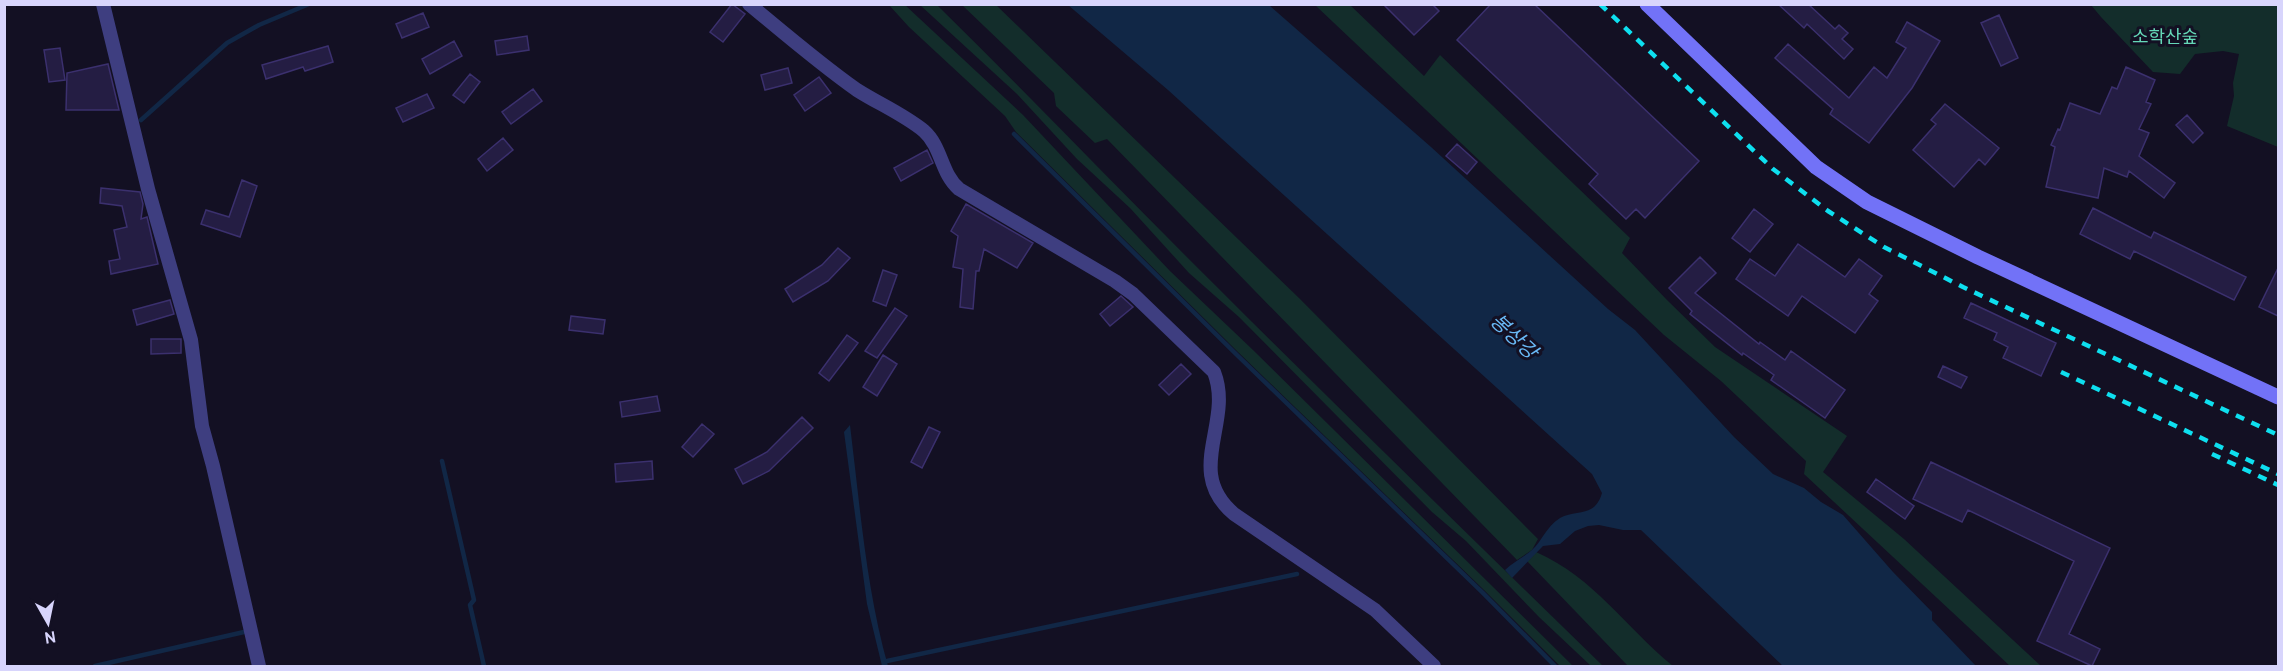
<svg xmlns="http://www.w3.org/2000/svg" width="2283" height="671" font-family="Overpass,'Noto Sans KR',sans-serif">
  <rect width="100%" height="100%" fill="#131023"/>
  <path fill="#132d2b" d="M889,5H905L1023,115L1170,271L1253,350L1573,666H1560L1484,590L1238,352L1016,132L1005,116L909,27Z
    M920,5H937C1032,98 1124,195 1219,289C1346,416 1475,541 1603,666H1591L1539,617L1466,541L1432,512L1239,317L1189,273L1130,208L1077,159L1017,94Z
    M962,5H996L1299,298L1538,539L1532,550L1517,560L1107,139L1095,143L1056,106L1054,93Z
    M1315,5H1350L1424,76L1440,55L1630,238L1622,253L1667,300L1715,347L1847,436L1823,472L1904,539L2041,666H2010L1804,474L1806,461L1721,381L1664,335Z
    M2091,5H2278V147L2227,126L2234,96L2233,83L2239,54L2223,51L2195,54L2180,74L2153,72L2101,17Z
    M1536,552C1596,579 1624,626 1673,666H1628L1527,561Z"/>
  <path fill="#112746" d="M1068,5H1269L1431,147L1608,309L1635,330L1734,437L1773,474L1804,488L1821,502L1843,515L1893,572L1932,612V620L1976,666H1783L1641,530H1623L1599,525L1588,526L1575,531L1560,544L1543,546L1512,578L1505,570C1513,562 1524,557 1532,550C1543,540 1545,528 1560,518C1576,509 1595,518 1602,493L1592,474L1168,90Z
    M850,425C860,506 866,588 888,666H882L867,604L844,432Z"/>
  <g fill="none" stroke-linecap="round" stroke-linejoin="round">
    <path stroke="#112746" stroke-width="4.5" d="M141,120L227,43L259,25L309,4
      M1014,134L1236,354L1482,592L1555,666
      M442,461L474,600L470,605L484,666
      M887,661L1297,574
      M95,666L244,632"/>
  </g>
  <path fill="#241d43" stroke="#3b306e" stroke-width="1.5" d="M732,4L745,14L723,42L710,32Z
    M1383,4H1432L1439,11L1414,35Z
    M1491,4H1534L1699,161L1645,218L1636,209L1626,219L1589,184L1598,174L1457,40Z
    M1778,4H1808L1835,29L1839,25L1848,33L1842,39L1853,49L1844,59L1807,24L1804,28Z
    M423,13L429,27L402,38L396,24Z
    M1999,15L2018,58L2001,66L1981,23Z
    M1907,22L1940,41L1912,88L1869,143L1830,114L1833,109L1775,58L1788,44L1849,98L1874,67L1887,78L1906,48L1896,42Z
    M527,36L529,50L497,55L495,41Z
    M454,41L462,56L430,74L422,59Z
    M328,46L333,62L305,71L303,67L266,79L262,65Z
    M60,48L65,80L49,82L44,50Z
    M108,64L119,110H66L67,73Z
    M2126,67L2155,80L2146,102L2151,104L2139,129L2149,133L2139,156L2175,183L2164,198L2129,171L2127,177L2104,168L2098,198L2046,187L2055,147L2051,145L2058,129L2060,130L2070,103L2100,114L2112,87L2117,89Z
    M788,68L792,83L765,90L761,75Z
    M470,74L480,82L464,103L453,95Z
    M819,77L831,93L805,111L794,95Z
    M533,89L542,101L511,124L502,112Z
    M427,94L434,108L403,122L396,108Z
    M1945,104L1999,148L1985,165L1979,159L1954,187L1913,150L1936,124L1931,120Z
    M2187,115L2203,133L2193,143L2176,125Z
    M503,138L513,150L487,171L478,159Z
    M1457,144L1477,162L1467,174L1446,156Z
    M927,150L933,163L901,181L894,168Z
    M242,180L257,186L240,237L201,224L206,210L229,217Z
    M101,188L140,192L143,204L141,219L147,217L158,264L111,274L109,261L120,259L114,230L127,227L122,206L100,203Z
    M966,204L1033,243L1017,268L984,249L979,271H976L973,309L960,307L963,269L953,267L958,236L951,231Z
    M2093,208L2151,238L2154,232L2246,277L2234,300L2134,251L2130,259L2080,234Z
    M1754,209L1773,224L1750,252L1732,238Z
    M1798,244L1845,277L1859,259L1882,276L1869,294L1878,301L1855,333L1802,296L1788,316L1736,279L1750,259L1775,276Z
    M838,248L850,258L828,281L793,302L785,289L822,265Z
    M1700,257L1716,273L1695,293L1759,344L1760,342L1785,360L1791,351L1845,390L1825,418L1771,380L1774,375L1743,353L1742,355L1690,314L1692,311L1669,288Z
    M2278,268V316L2259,307Z
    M883,270L897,275L886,306L873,301Z
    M1121,296L1133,307L1110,326L1100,314Z
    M170,300L174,314L137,325L133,310Z
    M1971,303L2056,343L2041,376L2003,358L2008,347L1994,340L1997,333L1964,318Z
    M895,308L907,316L877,358L865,351Z
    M571,316L605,320L603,334L569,330Z
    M847,335L858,343L829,381L819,373Z
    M151,339H181V353L151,354Z
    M883,355L897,364L877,396L863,387Z
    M1181,364L1191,374L1169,395L1159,385Z
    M1943,366L1967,377L1961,388L1938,377Z
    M657,396L660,411L622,417L620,402Z
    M802,417L813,428L769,471L743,484L735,469L767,452Z
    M702,424L714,434L693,457L682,447Z
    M929,427L940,432L922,468L911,462Z
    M652,461L653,479L616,482L615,464Z
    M1931,462L2110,548L2069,634L2100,649L2092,666L2037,641L2074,561L1968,510L1962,522L1913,499Z
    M1876,479L1914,506L1905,519L1867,492Z"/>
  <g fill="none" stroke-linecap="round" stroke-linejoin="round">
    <path stroke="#3e3e80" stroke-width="14" d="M103,4L148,189L191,340L202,426L213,466L259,666
      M749,4C784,33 820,64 857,90C879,104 903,114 924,131C942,147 941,174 959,189L1115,281L1133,294L1214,372C1234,423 1183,471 1234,514L1375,610L1434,666"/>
    <path stroke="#7272f7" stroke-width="15" d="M1647,4L1816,167L1867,202L1978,257L2278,397"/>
    <path stroke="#0edfef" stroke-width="4.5" stroke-dasharray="9 8" stroke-linecap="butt" d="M1600,4L1773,169L1828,211L1884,247L1963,287L2278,435
      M2061,372L2278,474
      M2212,454L2278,485"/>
  </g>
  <g text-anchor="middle" stroke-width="6" stroke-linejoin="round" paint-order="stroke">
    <g font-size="18" fill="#65d8b8" stroke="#131023">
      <text x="2165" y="43">소학산숲</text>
    </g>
    <g font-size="20" font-style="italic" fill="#69b9f6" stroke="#131023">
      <text transform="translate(1514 336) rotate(43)" y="7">봉상강</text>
    </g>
  </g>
  <rect width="2283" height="671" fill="none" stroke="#d8d5fc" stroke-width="12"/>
  <g transform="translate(48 623) rotate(171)" stroke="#131023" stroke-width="4.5" paint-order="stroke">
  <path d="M0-4.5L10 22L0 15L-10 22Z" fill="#d8d5fc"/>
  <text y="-9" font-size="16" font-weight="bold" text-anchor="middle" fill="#d8d5fc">N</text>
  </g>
</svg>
